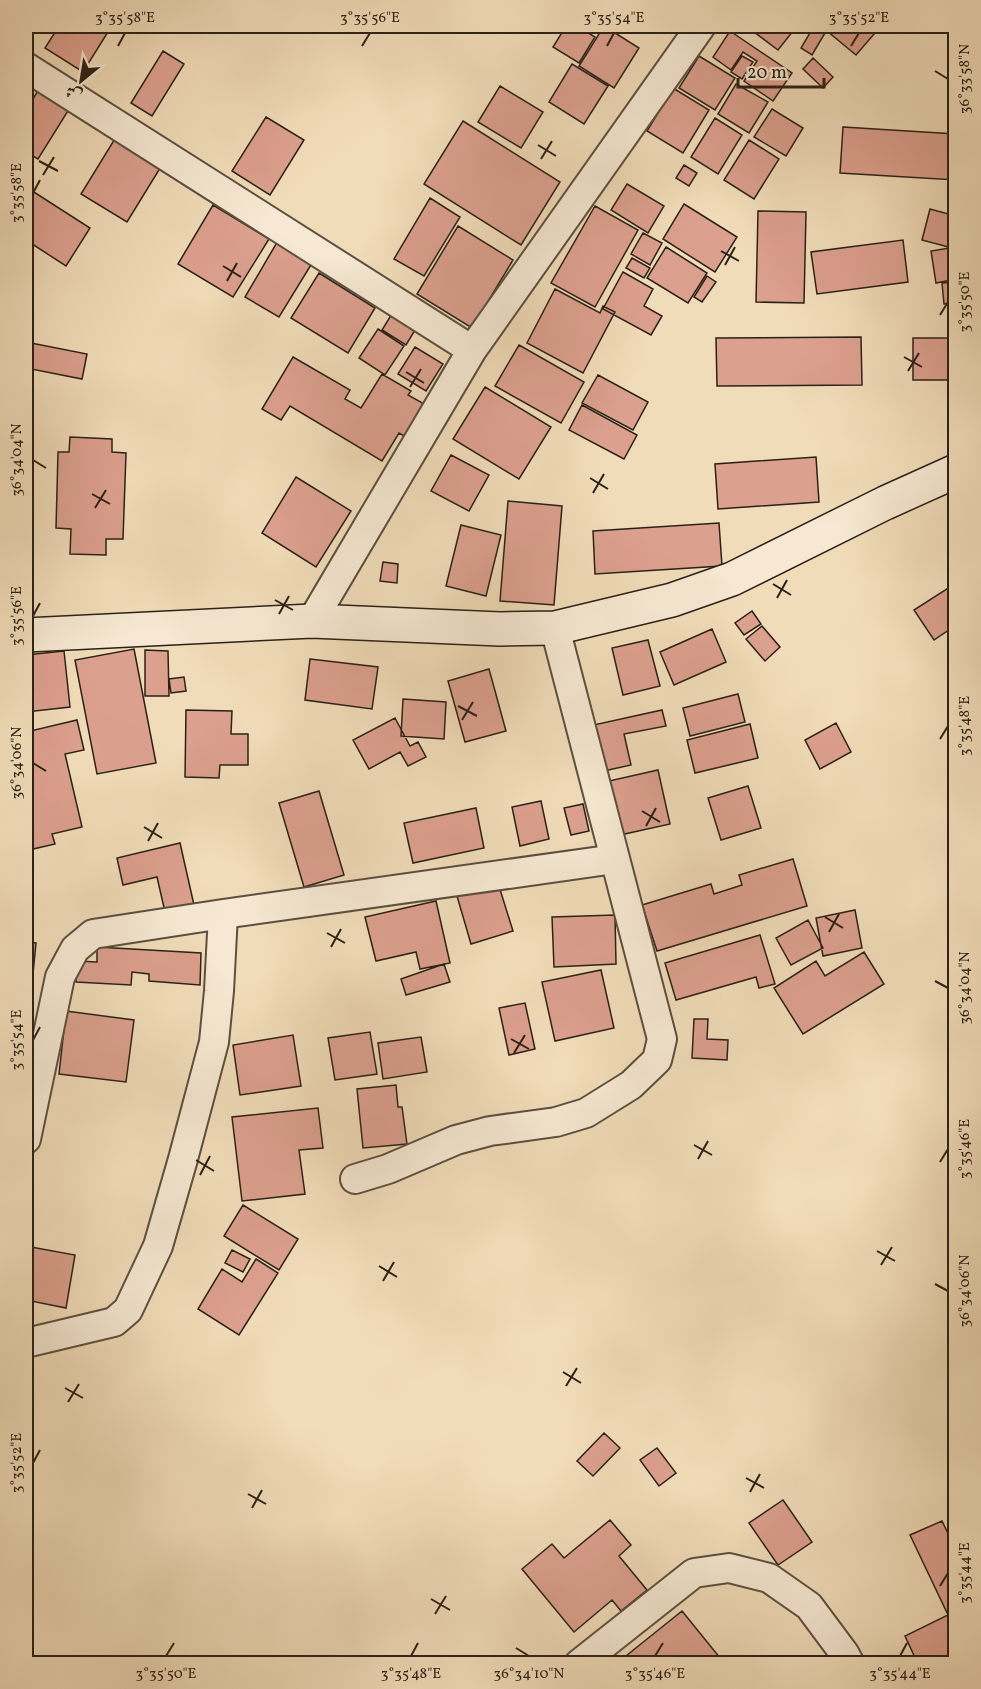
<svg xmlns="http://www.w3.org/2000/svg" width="981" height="1689" font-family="Vollkorn,Amiri,serif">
  <rect width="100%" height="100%" fill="#f1dcb9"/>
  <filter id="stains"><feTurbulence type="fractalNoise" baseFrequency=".00333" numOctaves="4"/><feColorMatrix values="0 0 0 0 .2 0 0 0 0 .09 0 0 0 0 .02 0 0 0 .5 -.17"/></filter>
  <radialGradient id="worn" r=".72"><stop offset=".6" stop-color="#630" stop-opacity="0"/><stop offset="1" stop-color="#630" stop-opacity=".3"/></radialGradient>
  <path fill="#dca08e" stroke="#2b2117" stroke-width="1.5" d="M59,26H109L111,27L83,72L45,48Z
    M566,26H577L595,37L579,63L553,47Z
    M604,26L639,48L614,88L579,66Z
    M746,26H797L778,50Z
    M814,26L825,33L812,55L801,48Z
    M821,26H881L856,55Z
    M730,31L792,73L773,101L744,81L757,61L743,52L731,70L713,57Z
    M163,51L184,64L152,116L131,103Z
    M699,56L735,78L715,110L679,88Z
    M742,56L753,62L742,79L731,72Z
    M813,58L833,77L823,88L803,69Z
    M572,64L608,86L584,124L549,102Z
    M736,84L768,102L749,133L718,114Z
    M500,86L543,112L521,148L478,122Z
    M40,87L71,106L38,159L26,152V111Z
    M673,88L709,110L683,153L647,131Z
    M772,109L803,128L786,156L754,137Z
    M266,117L304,140L270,195L232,171Z
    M715,118L742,135L718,174L691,157Z
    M463,121L560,182L521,245L424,184Z
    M843,127L956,134V180L840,173Z
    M116,137L162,165L127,222L81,194Z
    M749,140L779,159L754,199L724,180Z
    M684,165L697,173L689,186L676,178Z
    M627,184L664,206L648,233L611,210Z
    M26,187L90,228L66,266L26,240Z
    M430,198L460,217L424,276L394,259Z
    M684,204L737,237L715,272L663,239Z
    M213,205L269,239L233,297L178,264Z
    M595,206L638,230L595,307L551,283Z
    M930,209L956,216V249L922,240Z
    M758,211L806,212L804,303L756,302Z
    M458,226L513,260L472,328L417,294Z
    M643,233L662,243L650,265L631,254Z
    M279,239L314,260L279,317L245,297Z
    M903,240L908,282L817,294L811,252Z
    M666,247L707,273L688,303L647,278Z
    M956,247V279L936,283L931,251Z
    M632,258L650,268L644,278L626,268Z
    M623,272L653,289L644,306L662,316L651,335L603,309Z
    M319,273L375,308L348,353L291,318Z
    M707,276L716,282L702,302L694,297Z
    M956,282V303L944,304L942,283Z
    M555,289L600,313L603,306L615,312L583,373L527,343Z
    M396,307L420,322L406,345L382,330Z
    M378,329L404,346L385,375L359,358Z
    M861,337L862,385L717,386L716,338Z
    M913,338H956V380H913Z
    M26,342L87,354L82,379L26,368Z
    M519,345L584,382L561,423L495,386Z
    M415,347L443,364L426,391L398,374Z
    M293,357L350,390L345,399L361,408L382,374L411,391L408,395L426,405L406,437L399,433L382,461L290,406L281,420L262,409Z
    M598,375L648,402L633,430L582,403Z
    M485,387L551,427L519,479L453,439Z
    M582,405L637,435L624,459L569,430Z
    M70,437L112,439V452L126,453L123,539H106V555L70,554L71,529L56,528L58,452H69Z
    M451,455L489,475L469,511L431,491Z
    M816,457L819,502L718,509L715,464Z
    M296,477L351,511L316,567L262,533Z
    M508,501L562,506L554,605L500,601Z
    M719,523L722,566L595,574L593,531Z
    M461,525L501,535L486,596L446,586Z
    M383,562L398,564L397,583L380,581Z
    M956,583V625L934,640L914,610Z
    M752,611L761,624L744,635L735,623Z
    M762,626L780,647L765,661L746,639Z
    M712,629L726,662L674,685L660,652Z
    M648,640L660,686L623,695L612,648Z
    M134,649L156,763L97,774L75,660Z
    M145,650L168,651L169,696H145Z
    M64,651L70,707L26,712V655Z
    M310,659L378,667L372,709L305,700Z
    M489,669L506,731L465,742L448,681Z
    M184,677L186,691L171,693L169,679Z
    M738,694L745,722L690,736L683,708Z
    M403,699L446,702L444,739L401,736Z
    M186,710L232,711L231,734H248V765H220L219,778L185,777Z
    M662,710L666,726L624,734L631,765L599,772L589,726Z
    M395,718L410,746L418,742L426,757L408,766L400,752L369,769L353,740Z
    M77,720L84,750L65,754L82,827L52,834L55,844L33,849L26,817V732Z
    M836,723L851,752L820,769L805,740Z
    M750,724L758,758L695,773L687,740Z
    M658,770L670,824L620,835L609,781Z
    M748,786L761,828L721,840L708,798Z
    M319,791L344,875L304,887L279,803Z
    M541,801L549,839L520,846L512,807Z
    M583,804L589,831L571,835L564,808Z
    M476,808L484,848L413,863L404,823Z
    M180,843L194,905L165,912L157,877L123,885L117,858Z
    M793,859L807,906L657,951L642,905L711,884L714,894L742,885L739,875Z
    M498,883L513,931L471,944L457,896Z
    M436,901L450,963L420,969L416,952L376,961L365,917Z
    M855,910L862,948L823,956L816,918Z
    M615,915L616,964L554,967L552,917Z
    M808,920L823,948L791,965L776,938Z
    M760,935L775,984L759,988L756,977L676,1000L665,963Z
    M26,942L36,943L29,1015L26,1014Z
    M97,947L201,953L200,985L149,981V974L132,972L131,985L76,982L77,961L97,962Z
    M864,952L884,984L803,1034L774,988L816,961L825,976Z
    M444,964L450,982L406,995L401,979Z
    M601,970L614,1028L555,1041L542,982Z
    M525,1003L535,1049L509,1055L499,1008Z
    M66,1011L134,1020L126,1082L59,1074Z
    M694,1019H708L707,1039L728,1040L727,1060L692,1058Z
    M370,1032L377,1074L335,1080L328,1038Z
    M293,1035L301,1086L240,1095L233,1045Z
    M421,1037L427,1072L383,1079L378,1043Z
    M396,1085L398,1107H402L407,1144L363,1148L357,1089Z
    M318,1108L323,1148L299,1150L305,1194L242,1201L232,1117Z
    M243,1205L298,1239L279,1270L224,1236Z
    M31,1247L75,1255L66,1308L26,1300V1265L28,1266Z
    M232,1250L250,1259L243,1272L225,1263Z
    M256,1259L278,1273L239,1335L198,1309L222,1269L242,1282Z
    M604,1433L620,1448L593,1476L577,1461Z
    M657,1448L676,1473L659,1486L640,1460Z
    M783,1500L812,1542L778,1565L749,1523Z
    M610,1520L631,1545L619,1556L647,1590L621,1611L612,1600L574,1632L522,1569L552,1544L564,1558Z
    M942,1521L956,1550V1664H918L905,1636L948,1615L910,1535Z
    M682,1611L725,1664H616Z"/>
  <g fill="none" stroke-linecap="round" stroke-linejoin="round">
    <g stroke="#5c5040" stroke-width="32">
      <path id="street" d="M26,67L472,350
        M312,621L472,350L701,26
        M26,1139L60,977L75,949L93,934L223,914L615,859
        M355,1179L388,1169L456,1140L490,1131L556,1122L586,1113L631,1085L657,1060L662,1039L555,628
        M26,1343L114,1322L128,1310L158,1246L183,1159L214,1042L219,991L223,914
        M579,1664L694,1573L729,1568L769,1578L809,1606L844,1653L850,1664"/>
    </g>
    <g stroke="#2b2117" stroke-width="36">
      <path id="secondary" d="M26,635L312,621L500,629L555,628L672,600L732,579L885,503L956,471"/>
    </g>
    <use href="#street" stroke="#f6e8d2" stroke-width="28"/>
    <use href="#secondary" stroke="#f6e8d2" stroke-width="33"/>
  </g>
  <path fill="none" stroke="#2b2117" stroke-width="2" d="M118,46L125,33M362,46L370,33M607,46L614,33M851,46L859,33M935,71L948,79M538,145L556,156M541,159L552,141M39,161L58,171M43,175L54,157M33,193L40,180M721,251L739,261M725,265L735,247M223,266L241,277M227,281L237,263M940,315L948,302M904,357L922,367M908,371L919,353M406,372L424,383M410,387L421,369M33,460L46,468M590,478L608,489M593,493L604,474M92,494L110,504M95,508L106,490M773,584L791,595M777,598L787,580M275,600L293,610M279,614L289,596M33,616L40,603M458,706L477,716M462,720L473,702M940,739L948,726M33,763L46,771M642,811L660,822M646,826L656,808M144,827L162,838M148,841L158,823M825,917L843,928M829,932L839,914M327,933L345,943M331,947L341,929M935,981L948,988M511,1039L529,1049M33,1040L40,1027M514,1053L525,1035M694,1145L712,1155M698,1159L708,1141M196,1160L214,1171M940,1162L948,1149M200,1175L210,1156M877,1251L895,1261M881,1265L892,1247M379,1266L397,1277M383,1281L394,1262M935,1284L948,1291M563,1372L581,1383M566,1386L577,1368M65,1388L83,1398M68,1402L79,1384M33,1463L40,1450M746,1478L764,1488M750,1492L760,1474M248,1494L266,1504M252,1508L262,1490M940,1586L948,1573M431,1599L450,1610M435,1614L446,1596M516,1648L529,1656M166,1656L174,1643M411,1656L418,1643M655,1656L663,1643M900,1656L907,1643"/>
  <rect width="981" height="1689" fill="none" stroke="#f1dcb9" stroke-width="66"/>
  <g transform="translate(81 81) rotate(210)" stroke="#f6e8d2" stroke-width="4.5" paint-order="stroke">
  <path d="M0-4.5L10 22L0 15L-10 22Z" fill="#2b2117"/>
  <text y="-9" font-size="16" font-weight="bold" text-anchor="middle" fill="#2b2117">ش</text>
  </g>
  <path d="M738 78v9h86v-9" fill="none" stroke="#2b2117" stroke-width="3"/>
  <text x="747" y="78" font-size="18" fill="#2b2117" stroke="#f6e8d2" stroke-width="4.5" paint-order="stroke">20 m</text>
  <rect x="33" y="33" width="915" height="1623" fill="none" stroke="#2b2117" stroke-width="2"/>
  <g font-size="15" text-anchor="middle" fill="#2b2117">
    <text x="125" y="22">3°35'58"E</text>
    <text x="370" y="22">3°35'56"E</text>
    <text x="614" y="22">3°35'54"E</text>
    <text x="859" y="22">3°35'52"E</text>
    <text transform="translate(964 79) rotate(-90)" y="5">36°33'58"N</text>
    <text transform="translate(16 193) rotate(-90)" y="5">3°35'58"E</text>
    <text transform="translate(964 302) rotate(-90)" y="5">3°35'50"E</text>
    <text transform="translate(16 460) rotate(-90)" y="5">36°34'04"N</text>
    <text transform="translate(16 616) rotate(-90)" y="5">3°35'56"E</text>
    <text transform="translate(964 726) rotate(-90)" y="5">3°35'48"E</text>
    <text transform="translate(16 763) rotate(-90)" y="5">36°34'06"N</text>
    <text transform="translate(964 988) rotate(-90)" y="5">36°34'04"N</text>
    <text transform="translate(16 1040) rotate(-90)" y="5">3°35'54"E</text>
    <text transform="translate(964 1149) rotate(-90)" y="5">3°35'46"E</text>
    <text transform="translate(964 1291) rotate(-90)" y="5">36°34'06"N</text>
    <text transform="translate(16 1463) rotate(-90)" y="5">3°35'52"E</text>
    <text transform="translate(964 1573) rotate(-90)" y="5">3°35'44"E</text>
    <text x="166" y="1678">3°35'50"E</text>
    <text x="411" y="1678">3°35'48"E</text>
    <text x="529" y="1678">36°34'10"N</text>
    <text x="655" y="1678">3°35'46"E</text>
    <text x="900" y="1678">3°35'44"E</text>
  </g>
  <rect width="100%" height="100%" filter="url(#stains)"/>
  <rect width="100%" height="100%" fill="url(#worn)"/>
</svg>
